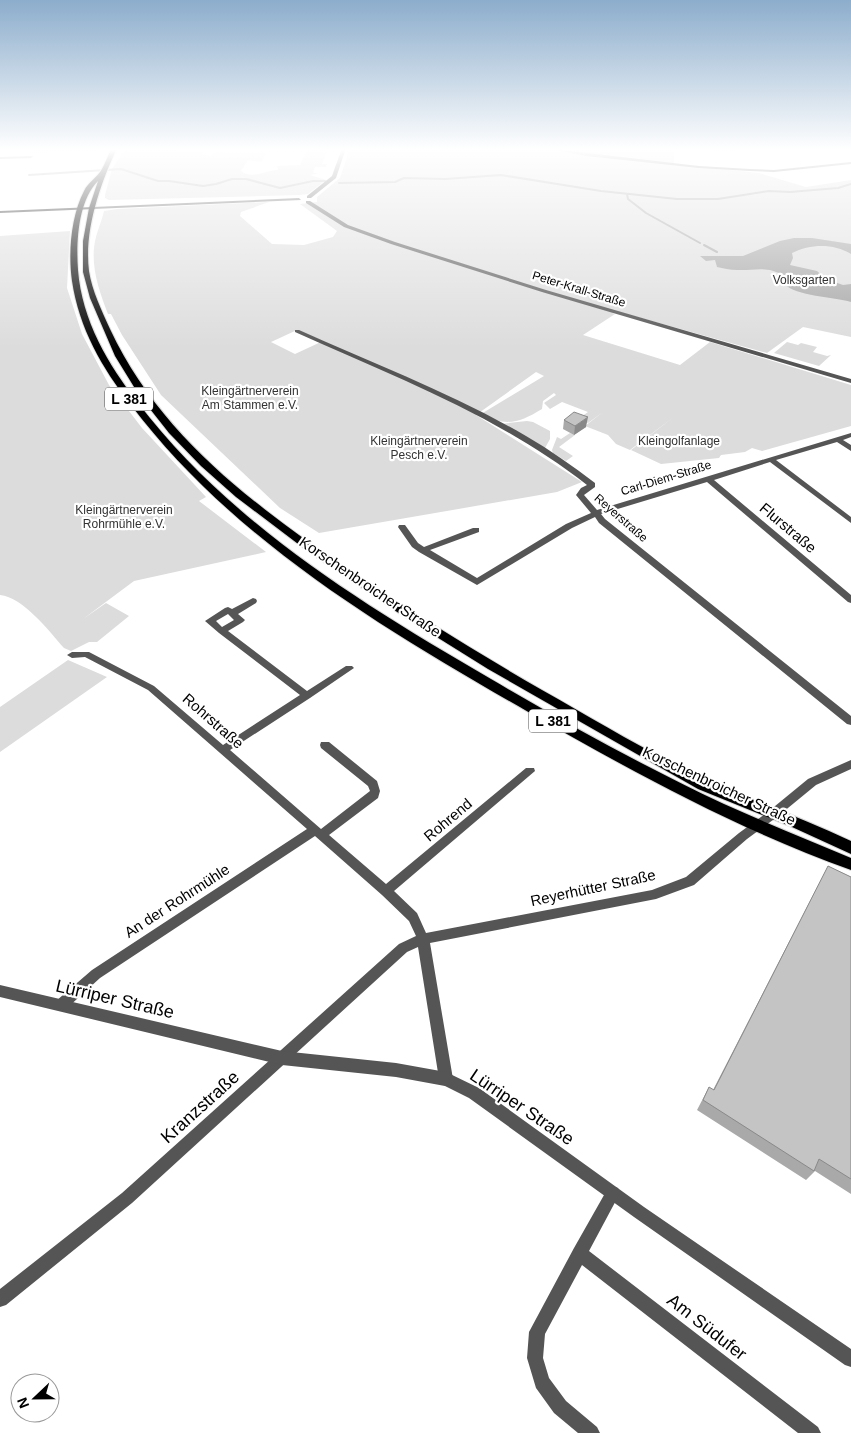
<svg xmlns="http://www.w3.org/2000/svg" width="851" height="1433" font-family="Arial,sans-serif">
  <rect width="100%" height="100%" fill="#fff"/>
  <path fill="#dcdcdc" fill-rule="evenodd" d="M33,148H97L95,151L30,153Z
    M126,148H176L175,151H206L201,154L210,156L216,152L266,153L261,162L248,160L241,171C252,180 266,170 278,170L277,166L300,165L308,148H328L322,164H327L326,167H315L313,173H318L310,175L326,180L308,194L299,195L109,200L105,198V195L112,169Z
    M350,148H732L740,151L674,150V164L759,173L806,187L851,180V337L803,327L767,353L616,311L612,313L615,314L583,335L680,365L710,342L851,385V426L762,451L752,448L745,452L721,455L719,458L661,464L631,450L675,416L630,450L616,444L608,435L585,426L603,412L588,423L578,419L588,412L562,402L550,409L544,403L556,395L554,393L543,401L542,409C519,423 506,427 481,414L544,376L536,372L476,415L582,482L557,492L319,533L280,508L161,395L122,335L111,314H108C99,291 89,263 96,237C98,229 102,220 104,211L117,209L269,202L241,212L240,216L272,244L304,245L333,237L337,231L300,204L317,202V197L340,178ZM297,330L323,341L295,354L271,342Z
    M70,231L67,288L82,334L109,385L142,428L206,497L199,501L266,552L134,581L83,619L106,603L129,616L97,642H89L71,651L64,648C49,631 23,597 0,595V236Z
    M787,342L798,345L801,343L817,347L813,352L827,356L831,355L819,366L774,353Z
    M527,421L533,422L550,431V439L545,448L500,424Z
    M570,433L575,435L559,447L573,456L566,461L553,453L552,450L557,437L561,439Z
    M68,660L107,677L0,752V707Z"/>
  <path fill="#a3a3a3" d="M794,238H812L851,244V254C833,243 810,244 792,253L793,258L790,265L817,271L826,279L843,285L851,284V302C834,297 796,296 784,284V276C767,265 754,271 737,270C730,270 723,268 717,267L715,260L706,261L700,256H743L780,241Z"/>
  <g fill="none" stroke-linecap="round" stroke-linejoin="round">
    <path stroke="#a3a3a3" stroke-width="2" d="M29,175L121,169L158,181H169L203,186L216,184L232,179H246L280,188L313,181H325
      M339,183L395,182L404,178L445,179L501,175L601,191L677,199H718L769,191L790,192L838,188L851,184
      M627,194L628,199L646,213L700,243
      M704,245L717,252"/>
    <g stroke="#dbdbdb" stroke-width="2">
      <path id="primary" d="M112,148H117C100,185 84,230 89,271C92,291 102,311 110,329C160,436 254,505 349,570C412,612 476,652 542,690C597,721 651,754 708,781C724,790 742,795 759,802C790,814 821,827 851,841V854L792,827L698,789L488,669L403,616L310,553L236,497L201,466L169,433L139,395L115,356L90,298L83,272V241L89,208L98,181C78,201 76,242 78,270C82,321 108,364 138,403C230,523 362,604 491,679C567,724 645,767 724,804C766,823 809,840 851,858V870C739,830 633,772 530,713C385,630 233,540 131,405C102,368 79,328 72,281C68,253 71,216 84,191C88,182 98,177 102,169C106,162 108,154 112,148Z"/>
    </g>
    <path fill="#555" fill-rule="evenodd" d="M33,156L31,158L0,159V157Z
      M295,330H299C375,364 454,394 526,436C550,450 573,466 595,483V487L584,495L597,510L851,433V437L843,440L851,445V451L837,442L776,460L851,517V523L770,462L714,480L851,595V603L848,602L707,482L601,514L605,519L851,716V725L847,724L599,523L595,517L572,528L477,585L419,552L412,547L398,527L399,525H405L418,543L424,547L473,528H479V532L430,550L477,578L566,524L591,513L576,495L581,488L587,485C497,415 397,378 295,332Z
      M253,598L256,599L257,601L256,603L238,614L245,620L243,622L228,631L307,691L346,666H352L354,668L310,698L230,750L321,829L370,791L368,786L321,748L320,745L321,742H329L377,781L380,791L378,798L329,835L386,884L526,768H534L535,771L394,891L417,913L426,933L652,890L686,877L739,833L769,811L773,810L777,811L778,814L777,817L747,839L694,885L656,899L430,943L453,1079L451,1084L446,1086L441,1084L439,1079L418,947L407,952L132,1203L6,1305L0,1307V1289L122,1193L399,944L416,936L409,921L382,895L315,836L100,978L66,1009L61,1011L56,1009L55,1005L56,1001L92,970L307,829L148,690L85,657L72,658L67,655L72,652H89L154,686L223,745L300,695L219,633L205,621L225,608L228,607L232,609ZM228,614L234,620L222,627L216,621Z
      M613,1186L618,1188L620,1193L589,1251L818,1427L821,1433H798L582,1265L545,1334L543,1358L549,1378L566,1401L597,1427L600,1433H578L554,1413L536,1388L527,1358L529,1332L574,1248L608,1188Z"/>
    <path fill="#555" fill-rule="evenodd" d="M342,148H346L336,178L311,198H307V196L332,176Z
      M544,148L699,166L750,169L774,170L851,162V164L774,172L750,171L699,168L586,156Z
      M299,198L301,200L93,209L91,208L93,207Z
      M306,201H310L348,225L395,242L546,290L851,379V383L542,292L391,244L344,227L306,203Z
      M851,760V769L816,785L777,817L773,818L769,817L768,814L769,811L808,779Z
      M0,985L282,1051L396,1063L446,1072L479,1088L644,1207L851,1349V1367L845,1365L634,1217L469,1098L445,1086L396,1077L282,1065L0,997Z"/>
    <path fill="#222" fill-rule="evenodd" d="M93,207L95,209L0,213V211Z"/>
    <use href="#primary" fill="#000" fill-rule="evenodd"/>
  </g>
  <path fill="#a9a9a9" d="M564,420L586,427L574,435L563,429Z
    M828,866L851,877V1194L815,1171L806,1180L697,1110L709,1087L713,1090Z"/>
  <path fill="#898989" d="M588,417L586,427L574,435L575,426Z"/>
  <path fill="#c4c4c4" stroke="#898989" d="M574,412L588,417L575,426L564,420Z
    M828,866L851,877V1179L819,1159L814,1171L703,1100L709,1087L714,1090Z"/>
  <linearGradient id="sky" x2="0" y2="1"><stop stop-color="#8cadcc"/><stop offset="0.43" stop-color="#fff"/><stop offset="1" stop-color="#fff" stop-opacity="0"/></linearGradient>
  <rect width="851" height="348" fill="url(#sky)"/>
  <g text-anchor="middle" stroke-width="4.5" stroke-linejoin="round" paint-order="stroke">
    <g font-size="12" fill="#333" stroke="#fff">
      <text x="804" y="284">Volksgarten</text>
      <text x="250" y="395">Kleingärtnerverein<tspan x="250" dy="14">Am Stammen e.V.</tspan></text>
      <text x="419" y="445">Kleingärtnerverein<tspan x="419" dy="14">Pesch e.V.</tspan></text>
      <text x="679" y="445">Kleingolfanlage</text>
      <text x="124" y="514">Kleingärtnerverein<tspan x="124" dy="14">Rohrmühle e.V.</tspan></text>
    </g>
    <g font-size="12" fill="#000" stroke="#fff">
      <text transform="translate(579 289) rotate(17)" y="4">Peter-Krall-Straße</text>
      <text transform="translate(666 478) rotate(-17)" y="4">Carl-Diem-Straße</text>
      <text transform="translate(621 518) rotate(41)" y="4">Reyerstraße</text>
    </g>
    <g fill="#fff" stroke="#4c4c4c" stroke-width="1">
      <rect x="105" y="387.5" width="48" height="23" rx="4"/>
      <rect x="529" y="709.5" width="48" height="23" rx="4"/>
    </g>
    <g font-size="14" font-weight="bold" fill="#000">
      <text x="129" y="404">L 381</text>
      <text x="553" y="726">L 381</text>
    </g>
    <g font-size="15" fill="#000" stroke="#fff">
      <text transform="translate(788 528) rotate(40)" y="5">Flurstraße</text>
      <text transform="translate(370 587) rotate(34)" y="5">Korschenbroicher Straße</text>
      <text transform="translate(213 721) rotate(41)" y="5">Rohrstraße</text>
      <text transform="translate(719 786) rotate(25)" y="5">Korschenbroicher Straße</text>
      <text transform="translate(448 820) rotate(-40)" y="5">Rohrend</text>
      <text transform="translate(593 888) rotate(-12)" y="5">Reyerhütter Straße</text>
      <text transform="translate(177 901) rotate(-33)" y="5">An der Rohrmühle</text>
    </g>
    <g font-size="18" fill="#000" stroke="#fff">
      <text transform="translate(115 999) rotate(13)" y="6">Lürriper Straße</text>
      <text transform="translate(200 1107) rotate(-42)" y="6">Kranzstraße</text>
      <text transform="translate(522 1107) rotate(34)" y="6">Lürriper Straße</text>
      <text transform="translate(707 1327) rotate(38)" y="6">Am Südufer</text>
    </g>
  </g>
  <g transform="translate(35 1398) rotate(248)"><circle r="24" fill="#ffffff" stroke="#999999"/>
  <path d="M0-4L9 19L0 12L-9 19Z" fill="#000000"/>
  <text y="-8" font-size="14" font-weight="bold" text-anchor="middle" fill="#000000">N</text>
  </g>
</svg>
